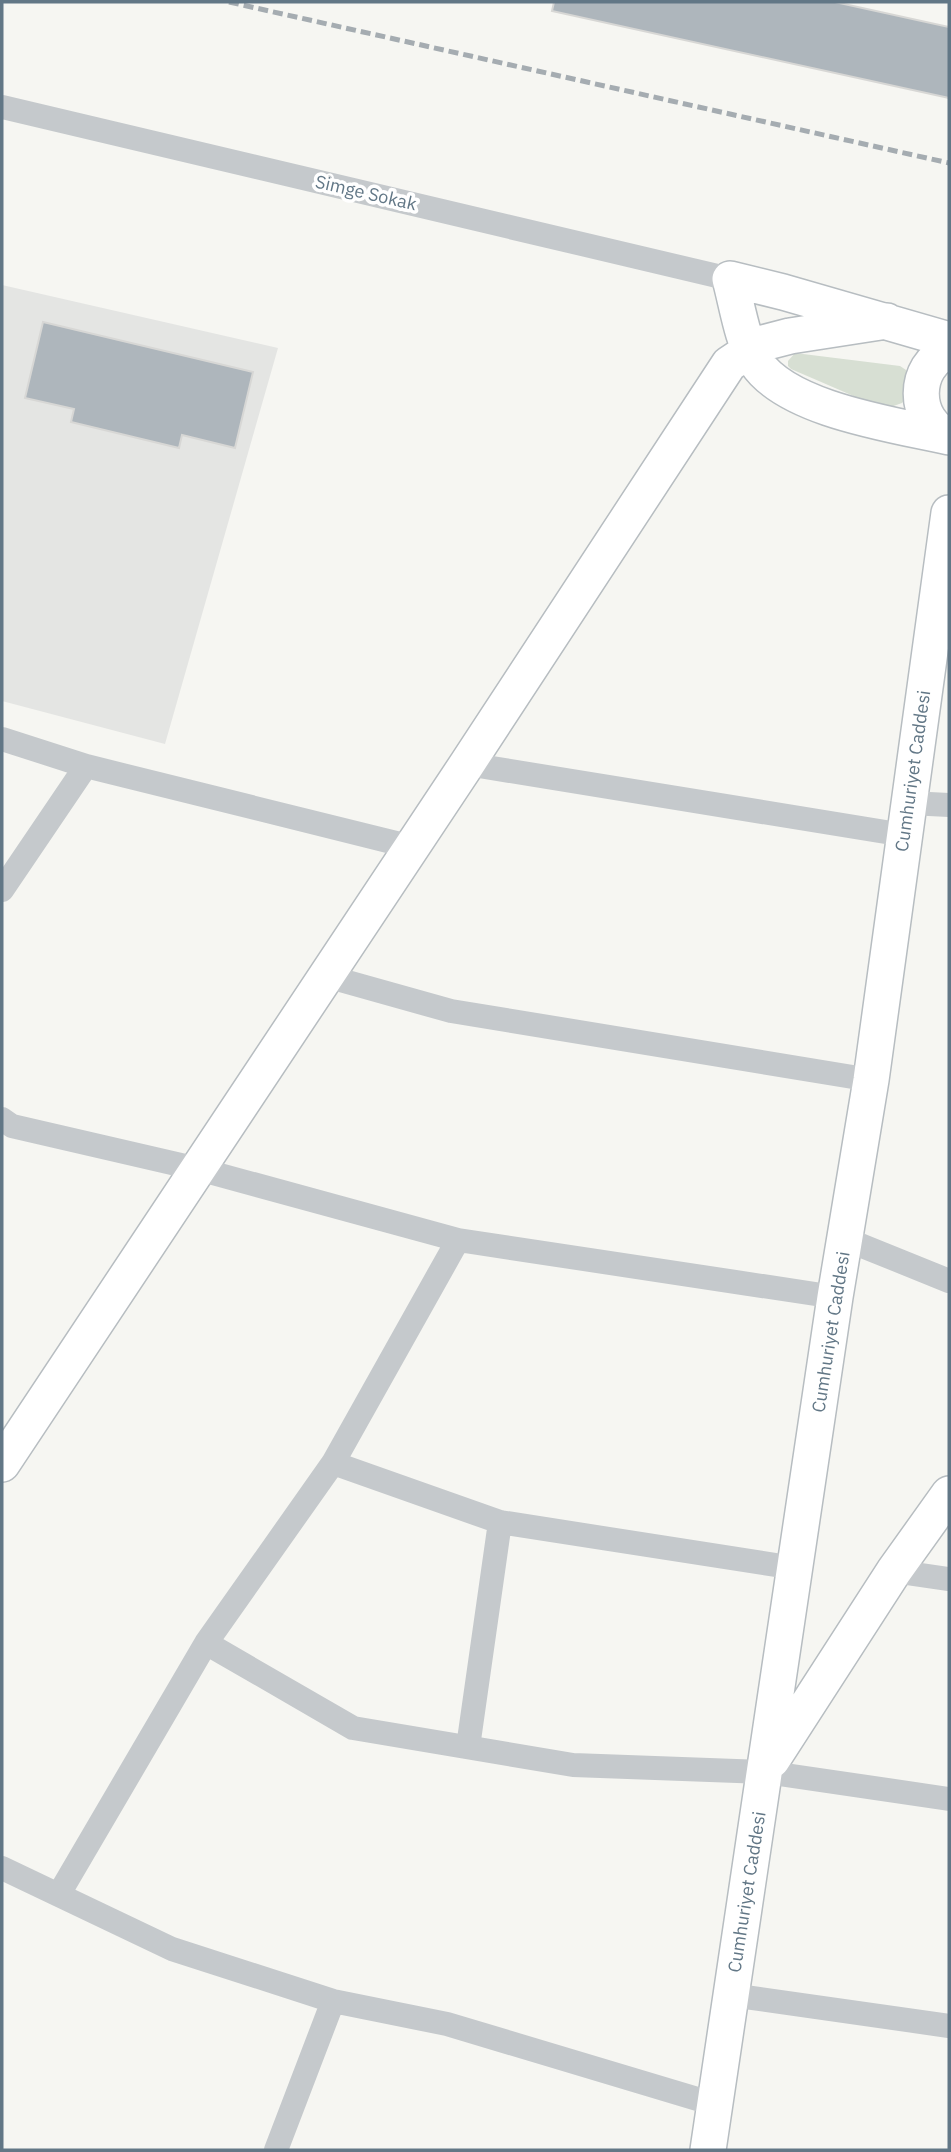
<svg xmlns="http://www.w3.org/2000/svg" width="951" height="2152" font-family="'IBM Plex Sans',sans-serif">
  <rect width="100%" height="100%" fill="#f6f6f2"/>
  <path fill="#e4e5e3" d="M2,285L278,348L165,744L2,701Z"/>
  <path fill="#d7dfd3" d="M795,353L900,366L906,370L910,377L907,396L902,403L888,408L879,407L791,369L788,366V361Z"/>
  <path fill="#aeb6bc" stroke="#d7d7d5" stroke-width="2" d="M554,2H835L949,27V98L552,11Z
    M43,322L253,372L235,448L182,435L179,448L71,422L74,409L25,398Z"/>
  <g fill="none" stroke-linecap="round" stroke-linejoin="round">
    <g stroke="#b7bdc1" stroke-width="38">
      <path id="secondary" d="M949,340L783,292L730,279C737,304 742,341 756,362C787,410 896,425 949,437
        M949,351C912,365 912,422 949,436
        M2,1464L467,764L729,364L759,344L790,336L887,321
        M772,1760L894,1571L949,1494
        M708,2150L835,1297L871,1080L949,513"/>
    </g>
    <path stroke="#c5c9cc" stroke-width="24" d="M2,107L730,279
      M2,739L86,766L412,847
      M467,764L904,835
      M909,803L949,805
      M2,890L86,766
      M326,976L451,1011L871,1080
      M2,1119L12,1126L198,1169L458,1240L835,1297
      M845,1239L949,1281
      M333,1463L500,1522L795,1568
      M894,1571L949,1579
      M206,1643L353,1728L573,1765L765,1772L949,1799
      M468,1747L500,1522
      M2,1868L172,1949L333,2001L447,2024L714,2104
      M59,1894L206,1643L333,1463L458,1240
      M731,1995L949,2026
      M276,2150L333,2001"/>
    <use href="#secondary" stroke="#fff" stroke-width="35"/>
    <path stroke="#a5acb1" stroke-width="5" stroke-dasharray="10 5" stroke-linecap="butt" d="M229,2L949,163"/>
  </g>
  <g text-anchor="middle" stroke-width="7" stroke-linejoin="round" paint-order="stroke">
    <g font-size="18" fill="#627786" stroke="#fff">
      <text transform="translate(366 193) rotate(13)" y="6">Simge Sokak</text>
      <text transform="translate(913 771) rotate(-82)" y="6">Cumhuriyet Caddesi</text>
      <text transform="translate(831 1332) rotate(-81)" y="6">Cumhuriyet Caddesi</text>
      <text transform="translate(747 1892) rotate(-81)" y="6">Cumhuriyet Caddesi</text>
    </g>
  </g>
  <rect width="951" height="2152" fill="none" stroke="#627786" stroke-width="7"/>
</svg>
